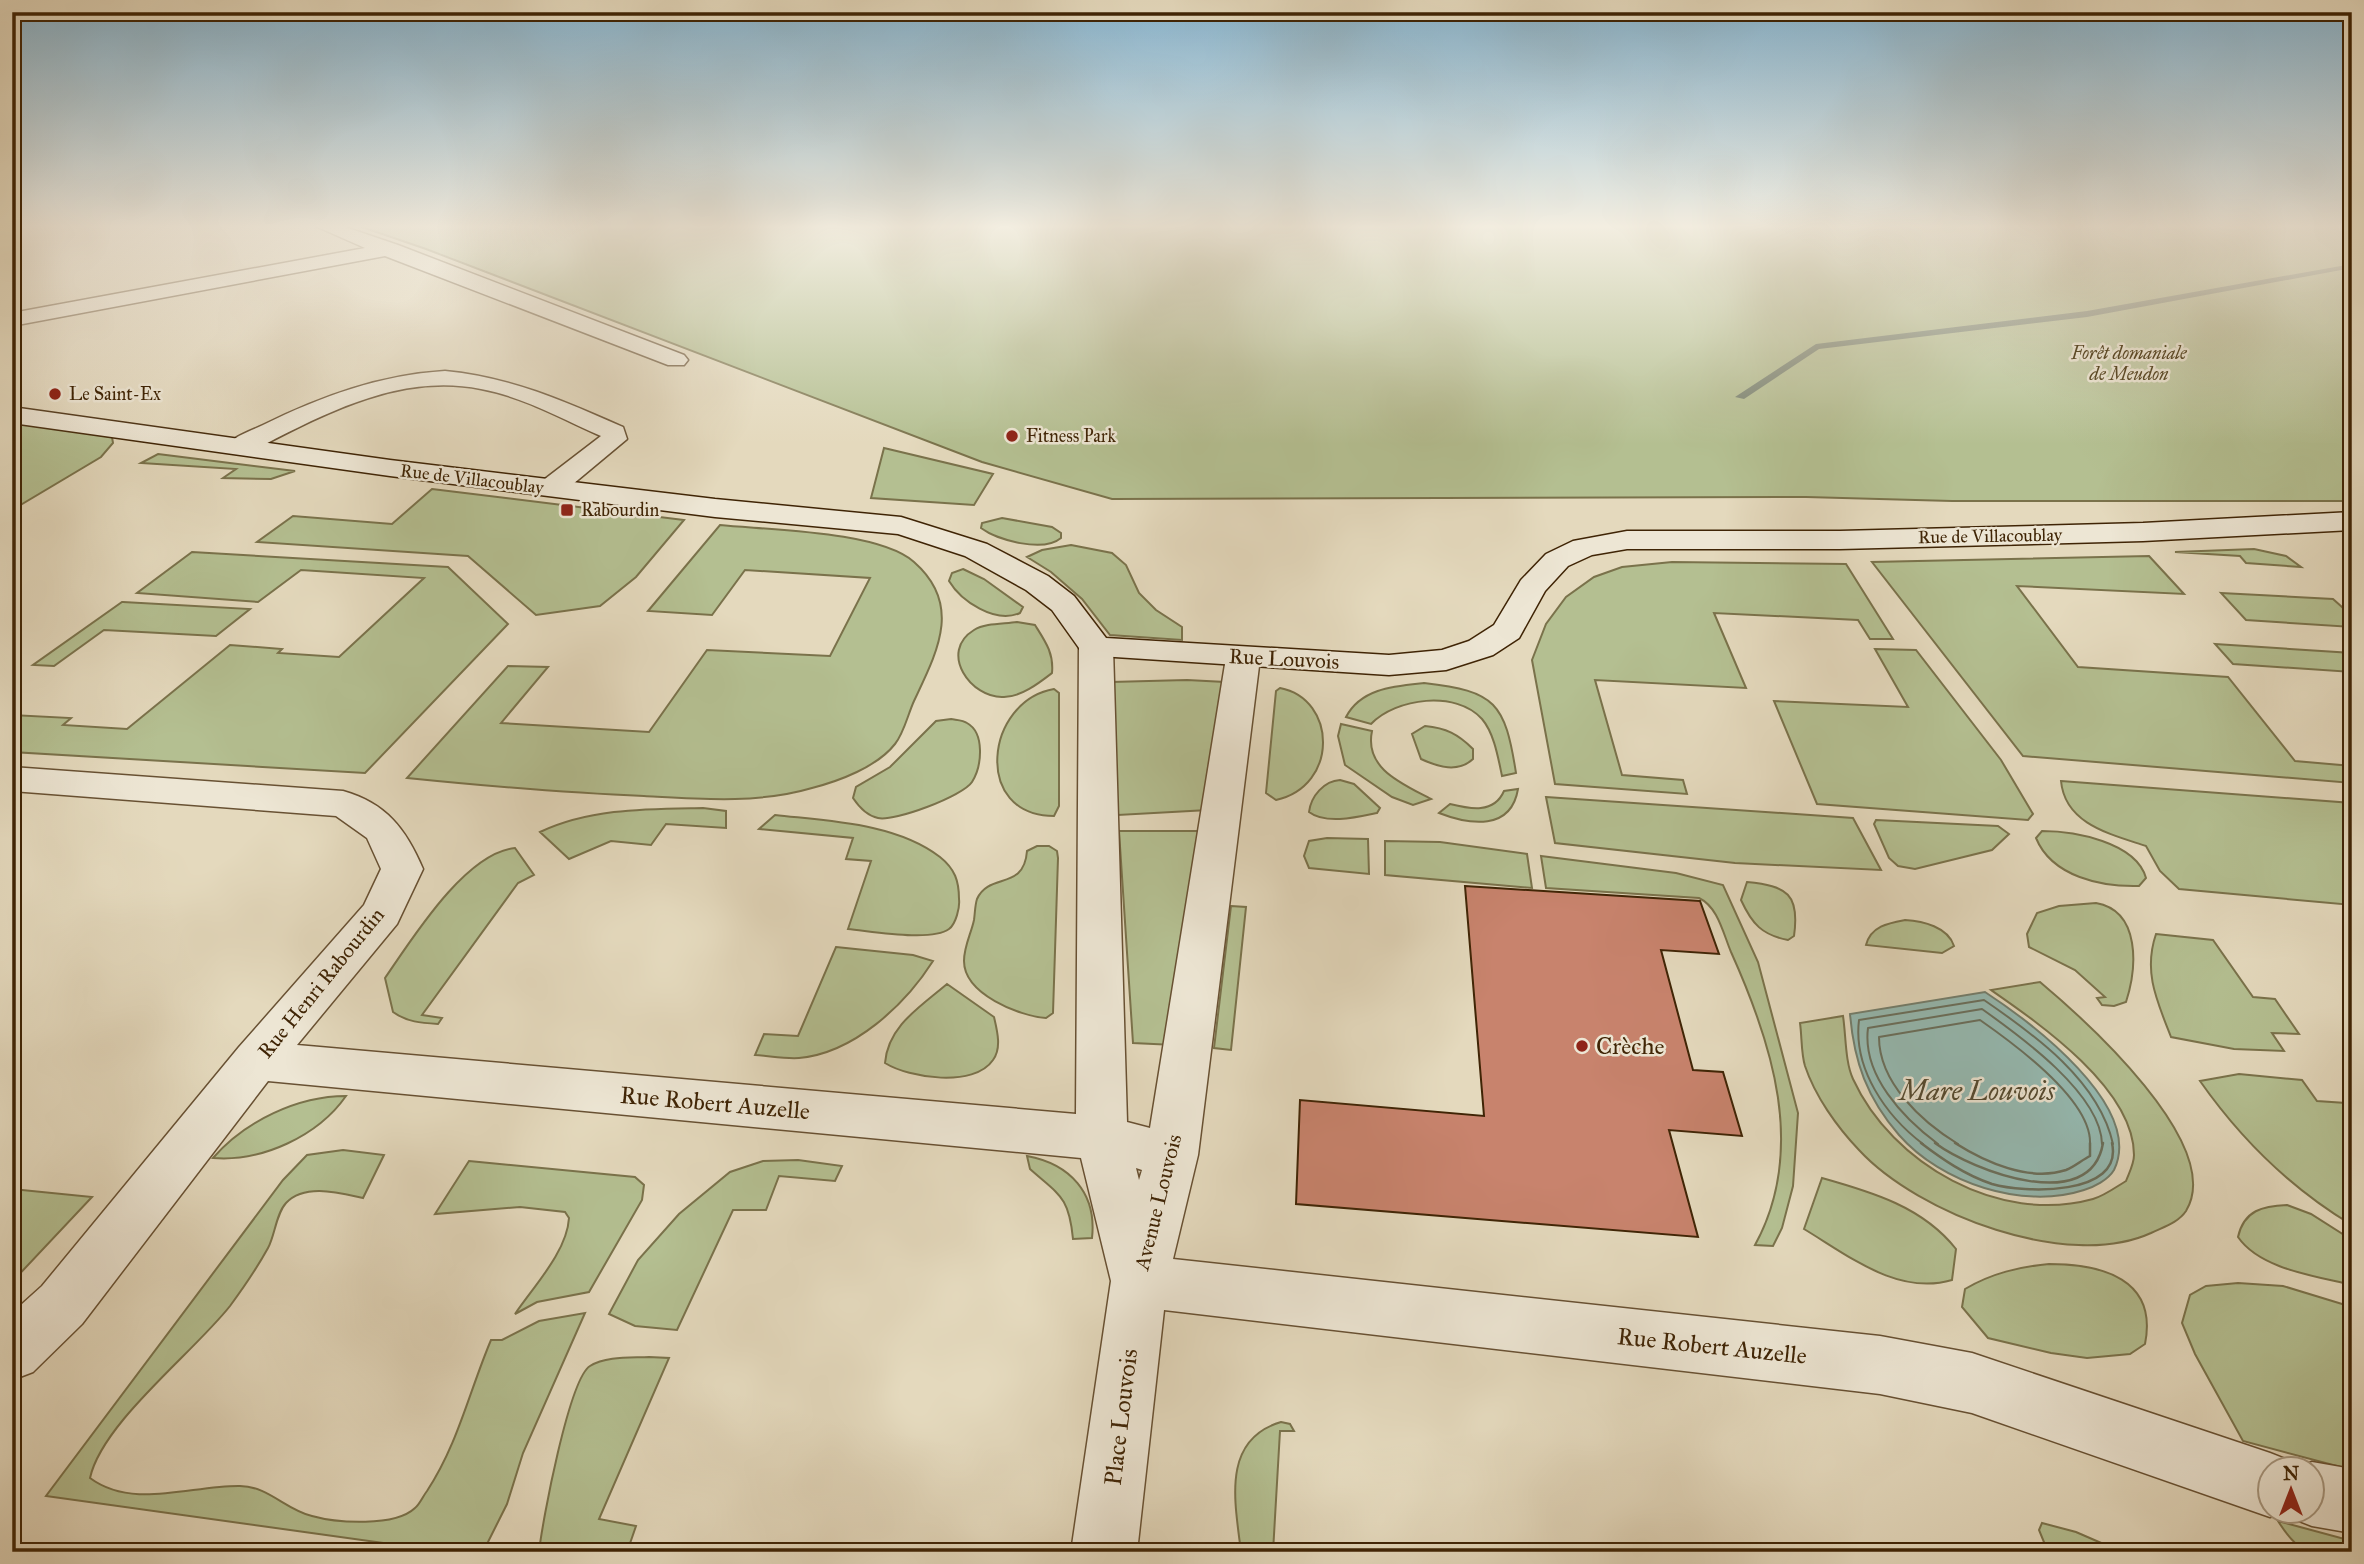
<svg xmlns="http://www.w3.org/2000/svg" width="2364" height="1564" font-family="'IM FELL Great Primer',serif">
  <rect width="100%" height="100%" fill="#e4d9bd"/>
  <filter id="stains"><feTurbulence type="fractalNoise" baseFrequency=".00286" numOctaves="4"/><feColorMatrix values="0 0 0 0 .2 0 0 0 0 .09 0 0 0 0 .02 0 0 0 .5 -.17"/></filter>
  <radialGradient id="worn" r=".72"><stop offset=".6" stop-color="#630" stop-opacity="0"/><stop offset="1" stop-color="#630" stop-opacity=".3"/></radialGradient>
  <path fill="#b4bf91" stroke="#7a724b" stroke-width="2" d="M356,225H2352V501H1952L1806,497L1112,499L982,462L426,249Z
    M12,422L112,437L113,443L101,457L12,510Z
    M884,448L993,474L974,505L871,498Z
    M158,454L295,471L271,479L223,478L236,469L141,463Z
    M432,489L684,520L636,577L600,606L536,615L468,556L257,542L293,516L392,524Z
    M1002,518L1052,527L1061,533V538C1043,553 997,540 981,528L982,523Z
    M720,525C769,530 879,531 914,562C963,605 937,652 914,701C908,714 904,733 895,744C877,767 839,781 812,788C758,804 699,799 644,796C565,793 486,786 407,778L508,666L548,667L501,723L649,732L707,650L830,656L870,578L745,570L712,615L648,611Z
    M1071,545L1112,553L1126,565L1139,593L1156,610L1182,627V640L1110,635L1082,599L1051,572L1027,557L1042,550Z
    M2254,549L2286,556L2301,567L2246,563L2240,556L2175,552Z
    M192,552L448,567L508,624L365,773L12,752V715L71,718L63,725L127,729L230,645L282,649L278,653L339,657L424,578L301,570L258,602L137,593Z
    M2149,556L2184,594L2017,586L2078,667L2228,677L2295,761L2352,766V783L2023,756L1872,562Z
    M1672,562L1846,564L1893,639H1870L1858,620L1714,613L1746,688L1595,680L1622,775L1683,780L1687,794L1555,784L1532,660L1546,624L1566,597L1594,577L1622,567Z
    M963,569L984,579L1023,607L1020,613C995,624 961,601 949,581L952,573Z
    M2221,593L2333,599L2352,616V627L2246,620Z
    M122,602H123L250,609L216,636L104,630L54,666L33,665Z
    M1017,622L1035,625C1045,641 1054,653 1052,673C1039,683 1021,697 1004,697C971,699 938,652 974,630C985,623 1004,624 1017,622Z
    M2215,644L2352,653V672L2233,664Z
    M1875,649L1916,650L2001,760L2033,814L2028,820L1817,804L1774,701L1908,707Z
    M1187,680L1225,682L1208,810L1118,815L1111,682Z
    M1424,683C1496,691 1505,703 1516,773L1502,776C1498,757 1494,733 1482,719C1456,690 1396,698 1371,724L1346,717C1361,688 1395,686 1424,683Z
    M1280,688C1337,699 1339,786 1276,800L1266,793L1276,691Z
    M1054,689L1059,693V806L1054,816C972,816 985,701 1054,689Z
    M951,719C955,720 963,720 967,723C985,733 982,766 972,782C963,796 894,822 878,818C868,816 859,807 853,798L856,787L890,767L936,721Z
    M1341,724L1372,731C1364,769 1403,784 1431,799L1413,805L1392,797L1345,765L1338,736Z
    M1425,726C1446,728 1458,734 1473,749V759C1458,773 1438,767 1421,759L1412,734Z
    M1340,780L1354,784L1380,808L1377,813C1358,817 1326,825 1309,812C1311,796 1324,781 1340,780Z
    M2061,781L2352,803V905L2179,889L2160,871L2146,846C2110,834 2065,824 2061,781Z
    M1518,789C1511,831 1470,825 1439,813L1450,804C1470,809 1494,814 1504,791Z
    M1546,797L1853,818L1881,870L1735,863L1555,843Z
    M703,808L726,811V828L666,824L651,845L611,841L569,859L540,832C591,808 648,809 703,808Z
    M775,815C828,821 896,823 940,857C955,869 959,881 959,899C960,907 956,924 949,929C931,942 871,931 848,929L871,861L846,859L853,838L759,829Z
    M1876,820L1998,826L2009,834L1992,850L1915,869L1898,866L1889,858L1874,824Z
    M1119,831H1204L1174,1045L1133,1043Z
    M2042,831C2074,831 2136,842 2146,878L2139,886C2102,887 2052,877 2036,838Z
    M1327,838L1368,839L1369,874L1309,868L1304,856L1309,841Z
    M1385,841L1440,842L1527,854L1532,888L1385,875Z
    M1037,846H1049L1057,851L1058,858L1053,1013L1046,1018C1019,1016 964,994 964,961C964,946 971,934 974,920C975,913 975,905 977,899C989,872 1024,891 1027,851Z
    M515,848L534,875L518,883L422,1015L442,1018L438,1024C421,1023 407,1022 393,1012L385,978C412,939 465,853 515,848Z
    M1541,856L1676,873L1723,885L1758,962L1798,1113L1793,1186L1782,1228L1773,1246L1755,1245C1807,1150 1772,1043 1731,952C1723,933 1718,907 1699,898L1546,888Z
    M1747,882C1787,886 1800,894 1794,936L1788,940C1762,935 1752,924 1741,900Z
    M2096,903C2141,911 2137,968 2126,1002L2114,1006L2102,1005L2097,998L2105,997L2075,970L2029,947L2027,934L2037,913L2059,906Z
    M1231,906L1246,907L1231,1050L1214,1048Z
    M1905,920C1923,921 1948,927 1954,946L1942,953L1866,945C1871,926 1889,923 1905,920Z
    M2156,934L2213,940L2253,997L2275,999L2299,1034L2272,1033L2284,1051L2234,1049L2171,1037C2157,1001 2143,972 2156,934Z
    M836,947L913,955L933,961C905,1005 854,1053 799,1058C785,1059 770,1056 755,1055L764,1034L798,1036Z
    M2040,982C2084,1019 2226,1145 2186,1211C2178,1223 2163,1227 2151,1233C2068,1271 1918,1214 1859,1150C1837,1127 1815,1096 1805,1066C1801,1053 1802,1037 1800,1023L1843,1016C1846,1035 1845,1062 1853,1079C1892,1164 1999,1225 2093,1199C2104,1196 2116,1187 2126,1181C2129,1173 2134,1164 2134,1155C2134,1089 2040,1024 1991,990Z
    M947,984L994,1017C997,1030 1002,1048 993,1060C974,1088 909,1078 885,1063C888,1026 920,1007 947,984Z
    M2239,1074L2302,1080L2317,1101L2346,1103L2352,1110V1225C2292,1189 2240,1138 2200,1081Z
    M346,1096C318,1136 262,1162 213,1158C245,1121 298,1096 346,1096Z
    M343,1150L384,1155L363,1198C340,1193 305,1183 286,1203C276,1214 275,1235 268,1248C257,1268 244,1287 230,1306C193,1353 102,1423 90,1478C133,1510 192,1485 240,1486C268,1486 286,1510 312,1516C337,1523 395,1527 415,1508C420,1504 423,1496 427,1491C458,1444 469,1392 491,1340H502L539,1321L585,1313L523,1453L507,1504L483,1552H448L46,1496L283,1180L307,1155Z
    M1027,1156C1070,1164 1097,1193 1092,1238L1073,1239C1069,1196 1059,1195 1030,1169Z
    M798,1160L842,1166L835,1181L779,1176L766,1210H733L677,1330L635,1326L609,1314L638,1260L679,1214L730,1172L763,1161Z
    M469,1161L635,1177L644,1185L642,1200L589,1292L537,1302L515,1314C533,1287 567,1252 569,1218L565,1212L520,1207L435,1214Z
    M1822,1178C1872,1192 1923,1207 1956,1249L1952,1280C1898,1296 1849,1256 1804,1229Z
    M12,1189L92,1197L12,1282Z
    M2287,1205L2311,1214L2352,1240V1285C2315,1276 2260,1269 2238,1237C2244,1210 2263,1206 2287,1205Z
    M2049,1264C2102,1264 2158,1279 2145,1344L2130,1354L2087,1358L2051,1353L1988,1338L1962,1307L1965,1289C1992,1273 2019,1267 2049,1264Z
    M2238,1283L2283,1286L2352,1307V1470L2243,1441L2195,1354L2182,1323L2190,1295L2206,1286Z
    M649,1357L669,1358L599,1519L636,1526L627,1552H539C542,1523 569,1379 590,1366C606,1356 631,1358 649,1357Z
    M1281,1422L1290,1424L1294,1431H1280L1273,1552H1241C1235,1502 1221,1440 1281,1422Z
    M2278,1521L2352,1541V1552C2310,1552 2302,1559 2278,1521Z
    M2042,1523L2076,1532L2122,1552H2048L2039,1530Z"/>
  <path fill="#95bab2" stroke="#737e6d" stroke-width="2" d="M1985,992C2029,1021 2145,1106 2114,1170C2108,1180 2094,1187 2084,1190C2023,1210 1941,1183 1899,1135C1867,1098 1854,1062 1850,1014Z"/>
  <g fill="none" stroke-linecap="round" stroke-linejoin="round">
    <path stroke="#6a6f5c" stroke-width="2" d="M1923,1144C1886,1116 1853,1069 1859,1020L1984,1000C2035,1035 2099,1081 2113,1144
      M1938,1144C1903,1118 1862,1075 1868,1028L1982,1009C2020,1036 2101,1094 2102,1144
      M1958,1144C1922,1122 1879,1083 1879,1037L1980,1020C2013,1043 2092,1100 2090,1144"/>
    <path stroke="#6a6f5c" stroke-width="2.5" d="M1921,1143C1942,1159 1965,1175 1992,1184C2022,1193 2124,1197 2112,1143
      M1935,1143C1973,1171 2091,1216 2103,1143
      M1955,1143C1985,1162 2029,1182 2066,1170C2074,1167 2082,1160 2090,1156V1143"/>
    <path fill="#737e6d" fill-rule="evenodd" d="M2352,264V268L2087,317L1819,349L1744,399L1735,397L1816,344L2087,311Z"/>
  </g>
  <path fill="#c8836d" stroke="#3f2405" stroke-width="2" d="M1465,886L1700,901L1719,954L1661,950L1693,1070L1723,1072L1742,1136L1669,1130L1698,1237L1296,1204L1300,1100L1484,1116Z"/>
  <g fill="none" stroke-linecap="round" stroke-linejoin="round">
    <g stroke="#685133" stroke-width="3">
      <path id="street" d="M313,225H339L398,245L684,355L688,360L684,365H668L385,256L12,326V313L365,248Z
        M445,371C510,377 564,401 623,427L627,439L561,494H541L537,488L541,482L601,436C562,419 524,397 481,389C398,372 320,416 248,453H230L226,447C233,436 251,431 263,425C322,396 380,375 445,371Z
        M1096,638L1108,641L1113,648L1127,1122L1150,1128L1226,658L1231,651L1243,648L1255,651L1260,658L1198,1155L1173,1259L1880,1336L1972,1353L2270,1453L2293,1462L2295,1469L2312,1462L2352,1469V1533L2312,1526L2289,1517L2287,1512H2312V1470H2270V1512H2283L2270,1517L1972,1413L1880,1394L1164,1310L1137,1552H1071L1111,1281L1081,1158L268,1081L82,1324L33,1372L12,1380V1313L42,1286L239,1047L364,905L381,869L367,838L336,816L12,791V767L343,791C386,803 406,829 423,869L397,924L297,1045L1076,1114L1079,648L1084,641ZM1136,1168L1142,1170L1139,1180Z"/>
    </g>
    <g stroke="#3f2405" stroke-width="3">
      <path id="secondary" d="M12,407L390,460L715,499L901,517L987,544L1048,576L1074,596L1106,638L1389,655L1442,650L1469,641L1494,625L1521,580L1546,554L1573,541L1627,531H1840L2143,523L2352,512V530L2143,541L1840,549H1627L1592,555L1568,566L1545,591L1519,638L1493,655L1446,670L1389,675L1084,655L1052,610L1026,590L965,556L898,534L715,517L390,476L12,423Z"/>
    </g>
    <use href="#street" fill="#ede6d4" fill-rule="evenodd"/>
    <use href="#secondary" fill="#ede6d4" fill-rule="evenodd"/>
  </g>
  <linearGradient id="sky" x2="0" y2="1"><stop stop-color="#87b6d2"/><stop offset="0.51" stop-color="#f3eee1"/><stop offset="1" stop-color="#f3eee1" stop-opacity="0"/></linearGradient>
  <rect width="2364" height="444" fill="url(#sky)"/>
  <g fill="#8f2418" stroke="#ede6d4" stroke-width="2.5">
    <circle cx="55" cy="394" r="7"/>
    <circle cx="1012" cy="436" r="7"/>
    <rect x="560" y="503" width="14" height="14" rx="3.5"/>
    <circle cx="1582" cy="1046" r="7"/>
  </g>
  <g text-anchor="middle" stroke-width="5" stroke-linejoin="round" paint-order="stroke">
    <g font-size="18" font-style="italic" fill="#5c4b28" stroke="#ede6d4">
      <text x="2129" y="359">Forêt domaniale<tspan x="2129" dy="21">de Meudon</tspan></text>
    </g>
    <g font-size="18" fill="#3f2405" stroke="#ede6d4" text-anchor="start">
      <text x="69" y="400">Le Saint-Ex</text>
      <text x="1026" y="442">Fitness Park</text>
      <text x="581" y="516">Rabourdin</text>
    </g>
    <g font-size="18" fill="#3f2405" stroke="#ede6d4">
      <text transform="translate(472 479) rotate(7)" y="6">Rue de Villacoublay</text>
      <text transform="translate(1990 536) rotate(-1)" y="6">Rue de Villacoublay</text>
    </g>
    <g font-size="21" fill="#3f2405" stroke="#ede6d4">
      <text transform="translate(1284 659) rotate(3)" y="7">Rue Louvois</text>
      <text transform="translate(321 983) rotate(-51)" y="7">Rue Henri Rabourdin</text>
      <text transform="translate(1158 1202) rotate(-76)" y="7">Avenue Louvois</text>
    </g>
    <g font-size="24" fill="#3f2405" stroke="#ede6d4" text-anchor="start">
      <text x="1596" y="1054">Crèche</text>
    </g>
    <g font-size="24" fill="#3f2405" stroke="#ede6d4">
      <text transform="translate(715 1103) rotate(5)" y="8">Rue Robert Auzelle</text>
      <text transform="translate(1712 1346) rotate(6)" y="8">Rue Robert Auzelle</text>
      <text transform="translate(1121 1417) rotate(-83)" y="8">Place Louvois</text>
    </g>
    <g font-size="28" font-style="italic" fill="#544a30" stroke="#ede6d4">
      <text x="1977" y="1100">Mare Louvois</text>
    </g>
  </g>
  <rect width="2364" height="1564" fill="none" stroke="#e4d9bd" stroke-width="42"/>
  <rect x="14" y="14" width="2336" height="1536" fill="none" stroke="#3f2405" stroke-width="3.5"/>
  <rect x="21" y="21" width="2322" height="1522" fill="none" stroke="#3f2405" stroke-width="2"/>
  <g transform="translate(2291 1490)"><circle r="33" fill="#ede6d4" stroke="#a79881" stroke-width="2"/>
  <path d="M0-5L12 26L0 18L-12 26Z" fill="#8f2418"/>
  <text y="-10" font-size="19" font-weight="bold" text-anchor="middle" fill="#3f2405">N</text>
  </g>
  <rect width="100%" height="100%" filter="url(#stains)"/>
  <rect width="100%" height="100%" fill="url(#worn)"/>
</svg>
